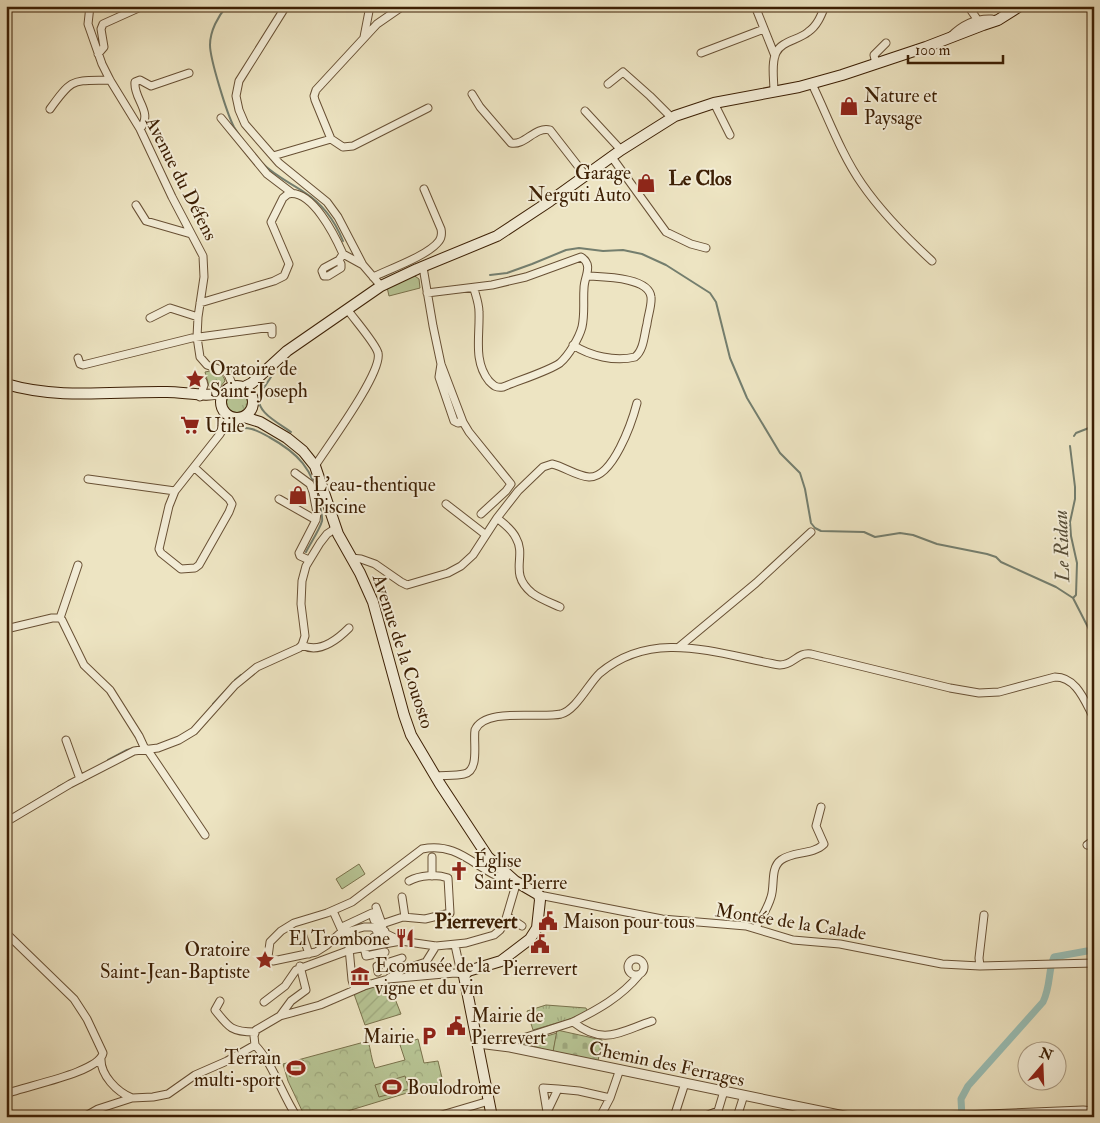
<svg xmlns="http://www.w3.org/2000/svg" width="1100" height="1123" font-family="'IM FELL Double Pica',serif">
  <defs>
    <pattern id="grass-tufts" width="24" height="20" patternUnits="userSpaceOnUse" patternTransform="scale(1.25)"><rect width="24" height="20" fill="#b7c494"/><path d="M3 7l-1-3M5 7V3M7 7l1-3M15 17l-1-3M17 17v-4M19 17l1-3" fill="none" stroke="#9ea87e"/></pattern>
    <pattern id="forest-crowns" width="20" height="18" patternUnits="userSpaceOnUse" patternTransform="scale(1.25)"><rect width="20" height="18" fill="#b7c494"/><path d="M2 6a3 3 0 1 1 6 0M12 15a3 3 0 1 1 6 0" fill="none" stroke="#9ea87e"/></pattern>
    <pattern id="cemetery-stones" width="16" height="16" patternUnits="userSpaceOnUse" patternTransform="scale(1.25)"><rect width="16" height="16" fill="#b7c494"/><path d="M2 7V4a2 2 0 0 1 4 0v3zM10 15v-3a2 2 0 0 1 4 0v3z" fill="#9ea87e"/></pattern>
    <pattern id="garden-furrows" width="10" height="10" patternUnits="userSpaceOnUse" patternTransform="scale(1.25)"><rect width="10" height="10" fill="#b7c494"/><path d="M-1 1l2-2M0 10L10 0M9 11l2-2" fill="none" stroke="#9ea87e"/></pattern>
  </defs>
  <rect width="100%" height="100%" fill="#ede4c2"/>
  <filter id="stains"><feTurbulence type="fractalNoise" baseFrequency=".004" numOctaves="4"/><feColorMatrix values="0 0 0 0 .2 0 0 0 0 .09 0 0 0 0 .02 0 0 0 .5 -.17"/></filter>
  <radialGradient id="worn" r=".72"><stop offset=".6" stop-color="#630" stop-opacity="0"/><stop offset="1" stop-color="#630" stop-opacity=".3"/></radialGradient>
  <path fill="url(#grass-tufts)" stroke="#7a724c" d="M412,274L419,279L420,288L389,296L387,287Z
    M210,371C218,372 223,373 225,381L220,387L212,388L209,386L205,372Z
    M225 402a12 12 0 1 1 24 0a12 12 0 1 1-24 0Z
    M546,1005L586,1008L588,1012L567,1020L533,1030L527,1011Z
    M557,1033L553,1052L523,1043Z"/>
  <path fill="url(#forest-crowns)" stroke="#7a724c" d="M418,1039L424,1063L438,1061L443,1082L328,1117H305L288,1081L283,1064L368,1041C371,1050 371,1059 375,1068L405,1060L400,1045Z"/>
  <path fill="url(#cemetery-stones)" stroke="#7a724c" d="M557,1030L602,1040L598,1061L553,1052Z"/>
  <path fill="url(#garden-furrows)" stroke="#7a724c" d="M388,981L401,1014L365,1025L354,994Z"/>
  <path fill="#b7c494" stroke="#7a724c" d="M359,864L365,874L342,889L336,879Z
    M303,1060L307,1070L290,1077L286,1066Z
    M405,1076L409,1089L379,1097L375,1085Z"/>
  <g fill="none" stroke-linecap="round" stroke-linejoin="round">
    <path stroke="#747e6e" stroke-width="2" d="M227,6C218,16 210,31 210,45C210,59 227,114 234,127C237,132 240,136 243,140
      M262,163C275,176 289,182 304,192C323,204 335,221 343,241
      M490,275L507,273L532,264L566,250L579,248L603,251L623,250L642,254L666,265L710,293L716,302L730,358L747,398L780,453L800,473L805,489L811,523L815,528L821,531L864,532L875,537L900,533L913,535L937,544L987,554L996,557L1001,562L1056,587L1073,598L1094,639
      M271,377C268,382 263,388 260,394C253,411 279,423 291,432
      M233,430C247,425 257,430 269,437C298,453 313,469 319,502C320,508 323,515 322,521C320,529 310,544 306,552
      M1074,436L1076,433L1094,426
      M1070,446L1075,487V499L1070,522L1071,536L1077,563L1076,595L1073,598
      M235,680L241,675
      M213,704L229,687
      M108,760L127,750L138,747
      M58,787L64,784
      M7,818L50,792"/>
    <path stroke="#99beb5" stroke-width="7" d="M962,1117L961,1099L968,1086L1043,1002C1051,986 1048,970 1054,957L1087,951"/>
    <g stroke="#685034" stroke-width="9">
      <path id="minor" d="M90,6L88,24L102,64L110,80L140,129L172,197L203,256L204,277L198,317L197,337L200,357L207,365L227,372L233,386
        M286,6L239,81L236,96L239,110L245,124L279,163L327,202L338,217L363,265L381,286
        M755,6L775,56
        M968,6L977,19
        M951,36C963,24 976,18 992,19
        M364,37L370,6
        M701,53L764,29
        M98,54L104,47L101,29L103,24L143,6
        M876,64L874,55L886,43
        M608,84L623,72L650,96L672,118
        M812,84C828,117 841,154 862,184C882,213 906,237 932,261
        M774,92C774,80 771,63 776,53C781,41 799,40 808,32C817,26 821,16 825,6
        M472,94L480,107L511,143C525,146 535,126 550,130L585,175
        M714,103L730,135
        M50,109C73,77 72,81 110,80
        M585,111L621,150
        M221,118L267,174L292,193
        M140,129C154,112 133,99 135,82L140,80L151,86L189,73
        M331,139L343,147L353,146L428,108
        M273,156L331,139L315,100L314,96L316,90L377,24L403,6
        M611,156L666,232L691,244L706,248
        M136,205L146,221L191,234
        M343,254L363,265
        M423,267L433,326L441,364L463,422L469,432L511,484L506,491L481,514
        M373,277C390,269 429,255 439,241C442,237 442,234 441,229L424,189
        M427,293L492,285L526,277L581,257C594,265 584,277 584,288C583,301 585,314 582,327C579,338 569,355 560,363C549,371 517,381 503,387C496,388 494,386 489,381C473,361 480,336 479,312C479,304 476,296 474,289
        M200,303L274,281L284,276L289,264L271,222L283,198L288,194C312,189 335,236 343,254L339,260L324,268L322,271L324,276H328L341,268V264L339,260
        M150,318L170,308L198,317
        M573,345C590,356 615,362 635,357C644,350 644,335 647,324C648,315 652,305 651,297C649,277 603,277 588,276
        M78,358L80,364L83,365L192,338L272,327V334
        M441,364L439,377L454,421L458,423L463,422
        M200,397L204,385L203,381
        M315,466C327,447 383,372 378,353C376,344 354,319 347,309
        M295,473L310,484L313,492L317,513L316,520L299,553L300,556L309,560
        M88,479L175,491L220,434L230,417
        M175,491L169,506L159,549L161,553L181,569L195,568L199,565L229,512L232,504L229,499L195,468
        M279,499L316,520
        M446,504L486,535
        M497,518C504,524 512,529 516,538C527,557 508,573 532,593C540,599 551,603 560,607
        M351,558L361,559L375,564L401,582L407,585L448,573L461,566L473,555L497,518L518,491L543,467L552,464C565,467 576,476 589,477C613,478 632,422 637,403
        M60,618L78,565
        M6,629L52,618H60L62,620L84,665L110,690L139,736L145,749
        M302,645C319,654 337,640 349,628
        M679,647L756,583L811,532
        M66,740L80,779
        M147,749L205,835
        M435,776C444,775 455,776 464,774C480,771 473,742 475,730C485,707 539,719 561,714C576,710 589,683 600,673C654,627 720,655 780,665C794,665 797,652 811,654L950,688L979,693L999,692L1055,677C1077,677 1085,702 1094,718
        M6,822L70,784L134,751L158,748L179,740L194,731L235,685L257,667L299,648L302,645L305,636L301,604L302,581L306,566L320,543L327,534L336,528
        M1087,845L1094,840
        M432,857V876
        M512,881C478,874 462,841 422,849L352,902L327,913L294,923L281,931L270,942L268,957L273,961L316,952L327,945L339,934L364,927H372L401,941L436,946L466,943L494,935L500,930L505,922L515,888
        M539,895L662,919L746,926L793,940L840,944L942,964L980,966L1094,963
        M402,897L405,917
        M376,907L381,921
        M333,911L342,931
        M372,913L374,920L378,918L383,925L381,928L385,931V934L374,937L375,942L353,946L349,934L344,931L342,927Z
        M507,916L522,926
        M756,928C761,918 768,908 771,897C775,886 770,868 781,860C793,851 813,855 824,844L816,826L821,807
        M376,930V926L403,917L425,919L450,913L448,878C437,874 420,875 409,881
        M6,933L74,999L87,1019L103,1053C99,1073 24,1086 6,1094
        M303,936L309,954
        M455,945L461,973
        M364,947L366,956L385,952
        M349,948L352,980L355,990
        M628 967a8 8 0 1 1 16 0a8 8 0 1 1-16 0Z
        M980,966L979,958L984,915
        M378,972L377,966L402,958
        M389,978L402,970L426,962L436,946
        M220,1001L215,1010C229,1028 232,1032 255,1032
        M264,1002L285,986L296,970L350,950L401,941
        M280,1016L291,1001L306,990L300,966
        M573,1022C597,1010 621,997 639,975
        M255,1045L254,1036L256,1030L280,1016L320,1005L364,986L388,979L455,973L464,974
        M255,1045C274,1065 281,1093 297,1117
        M510,1047L517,1040L573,1022C604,1046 619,1032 652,1021
        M101,1058C100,1075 117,1092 132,1098
        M558,1089L543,1088L547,1112L558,1089L579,1091L610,1098
        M84,1117L98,1109L132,1098L153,1097L168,1094L195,1075L227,1061L255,1045
        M435,1117L489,1101
        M600,1117L610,1098L620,1069
        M674,1117L685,1083
        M703,1117L718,1111L724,1091
        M737,1117L744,1095"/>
    </g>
    <g stroke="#685034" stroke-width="11">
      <path id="tertiary" d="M478,1043L510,1047L849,1117
        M939,1117L1083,1111L1094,1112"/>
    </g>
    <g stroke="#3c1f04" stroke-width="12">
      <path id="secondary" d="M6,384C60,400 113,391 167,392C185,392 208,398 224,392
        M221 402a16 16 0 1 1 32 0a16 16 0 1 1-32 0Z
        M244,387L252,383L287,351L381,286L417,269L497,236L550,201L621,150L675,116L714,103L799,87L842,75L926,47L983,25L998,20L1020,6
        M244,417L260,422L287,438L303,451L315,466L338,534L360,573L373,602L404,715L411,735L440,784L488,857L515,881L539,895L540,900L537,928L530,939L501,961L468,971L464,976L492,1117"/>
    </g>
    <use href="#minor" stroke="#f3edd7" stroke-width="7"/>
    <use href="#tertiary" stroke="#f3edd7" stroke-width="9"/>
    <use href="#secondary" stroke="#f3edd7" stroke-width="10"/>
  </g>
  <defs>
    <g id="shop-bare" transform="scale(1.5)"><path d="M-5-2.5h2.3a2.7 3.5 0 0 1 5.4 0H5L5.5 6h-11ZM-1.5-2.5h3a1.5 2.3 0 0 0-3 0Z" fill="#8f2418" stroke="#f3edd7" stroke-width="2.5" paint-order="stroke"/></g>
    <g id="sight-bare" transform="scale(1.5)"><path d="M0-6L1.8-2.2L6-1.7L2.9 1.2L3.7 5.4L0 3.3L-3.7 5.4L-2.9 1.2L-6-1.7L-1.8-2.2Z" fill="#8f2418" stroke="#f3edd7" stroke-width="2.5" paint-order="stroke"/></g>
    <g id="supermarket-bare" transform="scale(1.5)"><path d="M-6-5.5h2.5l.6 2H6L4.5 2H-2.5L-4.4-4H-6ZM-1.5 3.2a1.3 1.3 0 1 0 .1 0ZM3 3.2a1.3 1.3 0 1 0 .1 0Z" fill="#8f2418" stroke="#f3edd7" stroke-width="2.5" paint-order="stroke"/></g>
    <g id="church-bare" transform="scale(1.5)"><path d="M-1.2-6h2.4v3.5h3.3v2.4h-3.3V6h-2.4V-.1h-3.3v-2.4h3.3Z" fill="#8f2418" stroke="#f3edd7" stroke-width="2.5" paint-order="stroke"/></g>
    <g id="civic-bare" transform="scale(1.5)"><path d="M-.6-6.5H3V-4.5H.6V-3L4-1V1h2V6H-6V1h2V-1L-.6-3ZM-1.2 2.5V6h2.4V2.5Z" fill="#8f2418" stroke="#f3edd7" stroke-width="2.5" paint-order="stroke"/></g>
    <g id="restaurant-bare" transform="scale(1.5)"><path d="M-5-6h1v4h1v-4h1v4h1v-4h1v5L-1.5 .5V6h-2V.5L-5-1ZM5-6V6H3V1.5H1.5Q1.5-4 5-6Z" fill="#8f2418" stroke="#f3edd7" stroke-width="2.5" paint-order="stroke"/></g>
    <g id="museum-bare" transform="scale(1.5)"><path d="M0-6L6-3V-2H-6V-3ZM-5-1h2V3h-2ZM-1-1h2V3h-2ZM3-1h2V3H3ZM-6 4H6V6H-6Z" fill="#8f2418" stroke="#f3edd7" stroke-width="2.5" paint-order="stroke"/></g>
    <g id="parking-bare" transform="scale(1.5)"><path d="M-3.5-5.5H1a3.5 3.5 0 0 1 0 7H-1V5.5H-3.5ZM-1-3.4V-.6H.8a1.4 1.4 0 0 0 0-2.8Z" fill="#8f2418" stroke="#f3edd7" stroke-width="2.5" paint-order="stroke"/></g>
    <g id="stadium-bare" transform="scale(1.5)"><path d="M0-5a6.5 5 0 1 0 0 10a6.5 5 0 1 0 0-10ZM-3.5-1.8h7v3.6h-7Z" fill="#8f2418" stroke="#f3edd7" stroke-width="2.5" paint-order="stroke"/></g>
  </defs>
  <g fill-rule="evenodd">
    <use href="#shop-bare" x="849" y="106"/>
    <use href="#shop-bare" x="646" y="183"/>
    <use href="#sight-bare" x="195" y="379"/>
    <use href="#supermarket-bare" x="190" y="425"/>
    <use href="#shop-bare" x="298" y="495"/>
    <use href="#church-bare" x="459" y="871"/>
    <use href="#civic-bare" x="548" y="921"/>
    <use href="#restaurant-bare" x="405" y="938"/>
    <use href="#civic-bare" x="540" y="944"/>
    <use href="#sight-bare" x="265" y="960"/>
    <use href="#museum-bare" x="360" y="976"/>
    <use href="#civic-bare" x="456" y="1026"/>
    <use href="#parking-bare" x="429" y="1036"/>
    <use href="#stadium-bare" x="296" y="1068"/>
    <use href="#stadium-bare" x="392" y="1087"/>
  </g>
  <g text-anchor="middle" stroke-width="4" stroke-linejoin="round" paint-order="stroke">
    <g font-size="19" fill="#3c1f04" stroke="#f3edd7" text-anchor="start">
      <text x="864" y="102">Nature et<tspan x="864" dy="22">Paysage</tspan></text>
      <text x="631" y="179" text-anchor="end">Garage<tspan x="631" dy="22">Nerguti Auto</tspan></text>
      <text x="210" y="375">Oratoire de<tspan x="210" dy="22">Saint-Joseph</tspan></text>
      <text x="205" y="432">Utile</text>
      <text x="313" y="491">L’eau-thentique<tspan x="313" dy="22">Piscine</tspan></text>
      <text x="474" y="867">Église<tspan x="474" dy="22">Saint-Pierre</tspan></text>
      <text x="563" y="928">Maison pour tous</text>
      <text x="390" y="945" text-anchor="end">El Trombone</text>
      <text x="250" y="956" text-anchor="end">Oratoire<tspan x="250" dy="22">Saint-Jean-Baptiste</tspan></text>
      <text x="375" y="972">Ecomusée de la<tspan x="375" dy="22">vigne et du vin</tspan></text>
      <text x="540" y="975" text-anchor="middle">Pierrevert</text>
      <text x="471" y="1022">Mairie de<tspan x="471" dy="22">Pierrevert</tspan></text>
      <text x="414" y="1043" text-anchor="end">Mairie</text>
      <text x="281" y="1064" text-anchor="end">Terrain<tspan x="281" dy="22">multi-sport</tspan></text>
      <text x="407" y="1094">Boulodrome</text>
    </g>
    <g font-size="19" fill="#3c1f04" stroke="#f3edd7">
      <text transform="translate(182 178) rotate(63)" y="7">Avenue du Défens</text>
      <text transform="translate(404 651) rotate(72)" y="7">Avenue de la Couosto</text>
      <text transform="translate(791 921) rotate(9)" y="7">Montée de la Calade</text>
      <text transform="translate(667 1063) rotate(12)" y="7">Chemin des Ferrages</text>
    </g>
    <g font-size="20" font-weight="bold" fill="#3c1f04" stroke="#f3edd7">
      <text x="700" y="185">Le Clos</text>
    </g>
    <g font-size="20" font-style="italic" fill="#584f39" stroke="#f3edd7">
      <text transform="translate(1061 546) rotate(-92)" y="7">Le Ridau</text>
    </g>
    <g font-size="21" font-weight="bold" fill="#3c1f04" stroke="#f3edd7">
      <text x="476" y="928">Pierrevert</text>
    </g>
  </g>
  <rect width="1100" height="1123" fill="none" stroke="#ede4c2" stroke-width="25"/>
  <rect x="8" y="8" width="1085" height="1108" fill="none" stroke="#3c1f04" stroke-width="2.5"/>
  <rect x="12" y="12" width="1075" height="1098" fill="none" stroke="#3c1f04"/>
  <g transform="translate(1042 1066) rotate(19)"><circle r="24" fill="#f3edd7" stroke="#aa9b83"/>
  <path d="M0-4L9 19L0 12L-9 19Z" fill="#8f2418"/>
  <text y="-8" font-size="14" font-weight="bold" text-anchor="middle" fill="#3c1f04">N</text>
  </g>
  <path d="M908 55v8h95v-8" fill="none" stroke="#3c1f04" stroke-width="2.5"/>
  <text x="915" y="55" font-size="15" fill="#3c1f04" stroke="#f3edd7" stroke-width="4" paint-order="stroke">100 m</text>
  <rect width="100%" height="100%" filter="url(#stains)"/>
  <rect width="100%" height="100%" fill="url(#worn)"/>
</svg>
